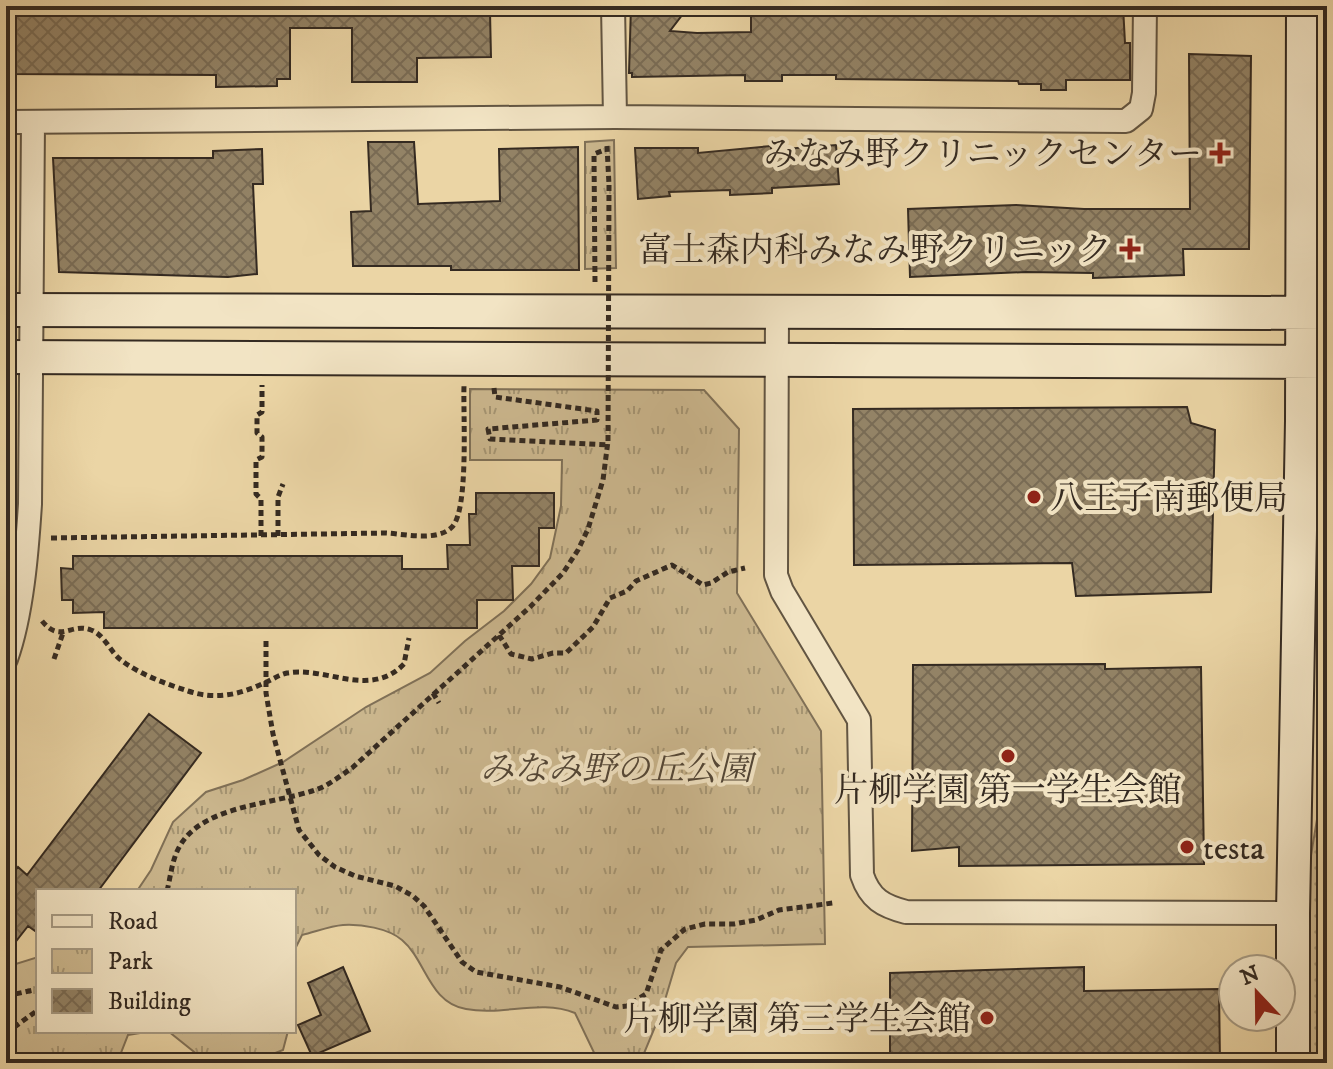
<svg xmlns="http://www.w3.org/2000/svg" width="1333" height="1069" font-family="'IM FELL DW Pica','Noto Serif JP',serif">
  <defs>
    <pattern id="grass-dots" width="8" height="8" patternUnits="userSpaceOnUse" patternTransform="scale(2)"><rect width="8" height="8" fill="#ccb88f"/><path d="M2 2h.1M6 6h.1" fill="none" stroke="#a69674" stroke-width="1.8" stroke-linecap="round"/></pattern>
    <pattern id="park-tufts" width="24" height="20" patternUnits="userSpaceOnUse" patternTransform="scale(2)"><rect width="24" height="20" fill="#ccb88f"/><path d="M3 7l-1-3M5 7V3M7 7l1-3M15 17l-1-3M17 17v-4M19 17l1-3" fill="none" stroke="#a69674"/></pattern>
    <pattern id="building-cross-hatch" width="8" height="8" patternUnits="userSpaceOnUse" patternTransform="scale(2)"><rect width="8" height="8" fill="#938366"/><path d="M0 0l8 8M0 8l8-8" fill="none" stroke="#796b54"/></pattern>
  </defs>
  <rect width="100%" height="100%" fill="#ebd5a5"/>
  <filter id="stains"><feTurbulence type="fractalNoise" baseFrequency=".0025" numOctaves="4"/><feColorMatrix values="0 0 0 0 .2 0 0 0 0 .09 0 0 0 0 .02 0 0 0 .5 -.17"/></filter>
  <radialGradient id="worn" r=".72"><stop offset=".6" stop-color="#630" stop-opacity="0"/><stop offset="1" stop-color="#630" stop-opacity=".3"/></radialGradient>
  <path fill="url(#grass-dots)" stroke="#807158" stroke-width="2" d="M1327,760V1063H1307L1309,867Z"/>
  <path fill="url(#park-tufts)" stroke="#807158" stroke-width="2" d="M614,140L616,268L585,269V142Z
    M470,389L704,390L739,429L737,593L821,731L825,944L688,947L676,963L662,1010L640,1063H599L575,1013C540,999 503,1016 466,1009C429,1003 426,960 402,940C388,928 361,924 343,925C330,926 315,932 302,935L294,951V891H137L151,870L173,822L206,792L243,780L283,762L366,707L430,673L465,641L504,611L531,584L550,558L561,506L562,460H470Z
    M38,957V1031H152L128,1035L117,1063H6V967Z
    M168,1031H288L283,1050L250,1063H208Z"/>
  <path fill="url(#building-cross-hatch)" stroke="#342a21" stroke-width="2" d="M9,6H471V12H490L491,57L417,58V82H352V28H290V79H277V86L216,87V75L6,74V48H10Z
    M631,6H689L670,31L697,33L751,32V6H1123L1125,43H1130V80H1066V90H1041V84H1019L1018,81L836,79V75H782V81H745V75L632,77V73H629Z
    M1189,54L1251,56L1249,249H1183L1184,275L1093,278V273L1026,272L910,277L908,209L1016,205L1084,209H1190Z
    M368,142H414L418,204L500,201L499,149L578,147L579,270H451V266H353L351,212L371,211Z
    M836,145L839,184L772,188V193L730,195V190L669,192L670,196L638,199L635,148H698V153L771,146V150Z
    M262,149L263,184H253L257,274L228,277L59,272L53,158H213V151Z
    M1187,407L1191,423L1215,430L1211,592L1076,596L1072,563L854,565L853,409Z
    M476,493H554V528H539V566H512L513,600H477V628H104V612L73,613V600H62L61,568L73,569V556H402V569H448L447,545H470L469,514H476Z
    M1105,664V669L1201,667L1204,864L959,866V847L912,851L913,665Z
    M149,714L201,753L98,891H38V933L28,926L6,954V882L18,867L27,875Z
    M343,967L370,1031L312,1056L298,1025L321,1015L308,983Z
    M1084,967V991L1219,989L1220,1063H890V973Z"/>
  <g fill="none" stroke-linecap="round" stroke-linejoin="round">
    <g stroke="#625542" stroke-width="26">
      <path id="street" d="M613,6L615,117
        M6,122L615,117L1126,121L1141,109L1144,93L1145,6
        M777,311L776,575L782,591L859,720L862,875C870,899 883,906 906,912L1293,913
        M6,659C22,615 27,551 30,504L33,122"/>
    </g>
    <g stroke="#342a21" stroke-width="36">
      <path id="secondary" d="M6,310L1327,313
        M6,357L1327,362
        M1293,1063V913L1302,421L1303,6"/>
    </g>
    <path stroke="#342a21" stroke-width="5" stroke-dasharray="6 4" stroke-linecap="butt" d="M607,146L609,185
      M595,282L594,154L607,149
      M494,388L495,397L597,411V420L488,429L490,439L608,445
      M261,536V499L256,494V460L262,457V437L257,433V415L262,412V385
      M278,536V497L283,484
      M51,538L386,533C405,534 437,542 452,527C469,510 463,413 464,386
      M42,621C61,644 71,622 91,630C105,635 110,652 121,660C139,674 166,684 188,691C215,700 239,695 264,683C272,680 278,675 287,673C326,666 370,699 404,664L409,638
      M499,635L511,654L532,659L553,653H566L593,627L610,598L627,591L636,581L672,565L703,585L711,583L728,572L745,568
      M266,641V693L273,734L299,830L319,855L335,867L355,876L395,886L413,896L424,906L462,962L476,972L560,987L616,1007L627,1006L646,994L661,950L685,929L705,924H734L756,920L779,910L833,903
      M54,659L63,633
      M433,693L439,703
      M167,891C171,875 172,858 181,844C205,805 275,804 315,790C328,786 340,776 352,768L530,607L563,573L578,550L588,529L603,480L608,441
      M6,996L38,989
      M6,1033L38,1010"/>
    <use href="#street" stroke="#f2e4c4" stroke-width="22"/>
    <use href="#secondary" stroke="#f2e4c4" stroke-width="32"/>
    <path stroke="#342a21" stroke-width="5" stroke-dasharray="6 4" stroke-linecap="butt" d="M608,441L609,185"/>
  </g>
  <g fill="#8f2418" stroke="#f2e4c4" stroke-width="3">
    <path d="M1216 141h8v8h8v8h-8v8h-8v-8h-8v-8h8z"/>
    <path d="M1126 237h8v8h8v8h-8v8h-8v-8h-8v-8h8z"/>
    <circle cx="1034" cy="497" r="8"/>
    <circle cx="1008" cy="756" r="8"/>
    <circle cx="1187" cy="847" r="8"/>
    <circle cx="987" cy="1018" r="8"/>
  </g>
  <g text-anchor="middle" stroke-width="8" stroke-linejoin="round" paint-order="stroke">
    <g font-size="34" fill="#342a21" stroke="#f2e4c4" text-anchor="end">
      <text x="1202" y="165">みなみ野クリニックセンター</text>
      <text x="1112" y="261">富士森内科みなみ野クリニック</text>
      <text x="1050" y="509" text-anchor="start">八王子南郵便局</text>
      <text x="1008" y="801" text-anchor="middle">片柳学園 第一学生会館</text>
      <text x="1203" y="859" text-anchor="start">testa</text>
      <text x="971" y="1030">片柳学園 第三学生会館</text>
    </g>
    <g font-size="34" font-style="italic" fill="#524637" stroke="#f2e4c4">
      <text x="616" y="780">みなみ野の丘公園</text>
    </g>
  </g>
  <rect width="1333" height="1069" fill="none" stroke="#ebd5a5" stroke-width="32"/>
  <rect x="8" y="8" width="1317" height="1053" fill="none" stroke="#342a21" stroke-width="4"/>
  <rect x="16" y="16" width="1301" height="1037" fill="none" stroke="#342a21" stroke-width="2"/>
  <rect x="36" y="889" width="260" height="144" fill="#f2e4c4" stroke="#a69a83" stroke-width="2"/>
  <rect x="52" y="915" width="40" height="12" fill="#f2e4c4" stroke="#a69a83" stroke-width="2"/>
  <text x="108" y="929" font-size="24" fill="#342a21">Road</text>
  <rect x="52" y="949" width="40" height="24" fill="url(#park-tufts)" stroke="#a69a83" stroke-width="2"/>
  <text x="108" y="969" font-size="24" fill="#342a21">Park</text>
  <rect x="52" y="989" width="40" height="24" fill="url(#building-cross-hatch)" stroke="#a69a83" stroke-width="2"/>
  <text x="108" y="1009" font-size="24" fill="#342a21">Building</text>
  <g transform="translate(1257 993) rotate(338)"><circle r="38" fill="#f2e4c4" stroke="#a69a83" stroke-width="2"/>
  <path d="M0-6L14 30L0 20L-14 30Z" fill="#8f2418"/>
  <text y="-12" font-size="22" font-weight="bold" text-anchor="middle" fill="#342a21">N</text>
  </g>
  <rect width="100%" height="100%" filter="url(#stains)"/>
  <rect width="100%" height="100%" fill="url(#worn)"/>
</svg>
